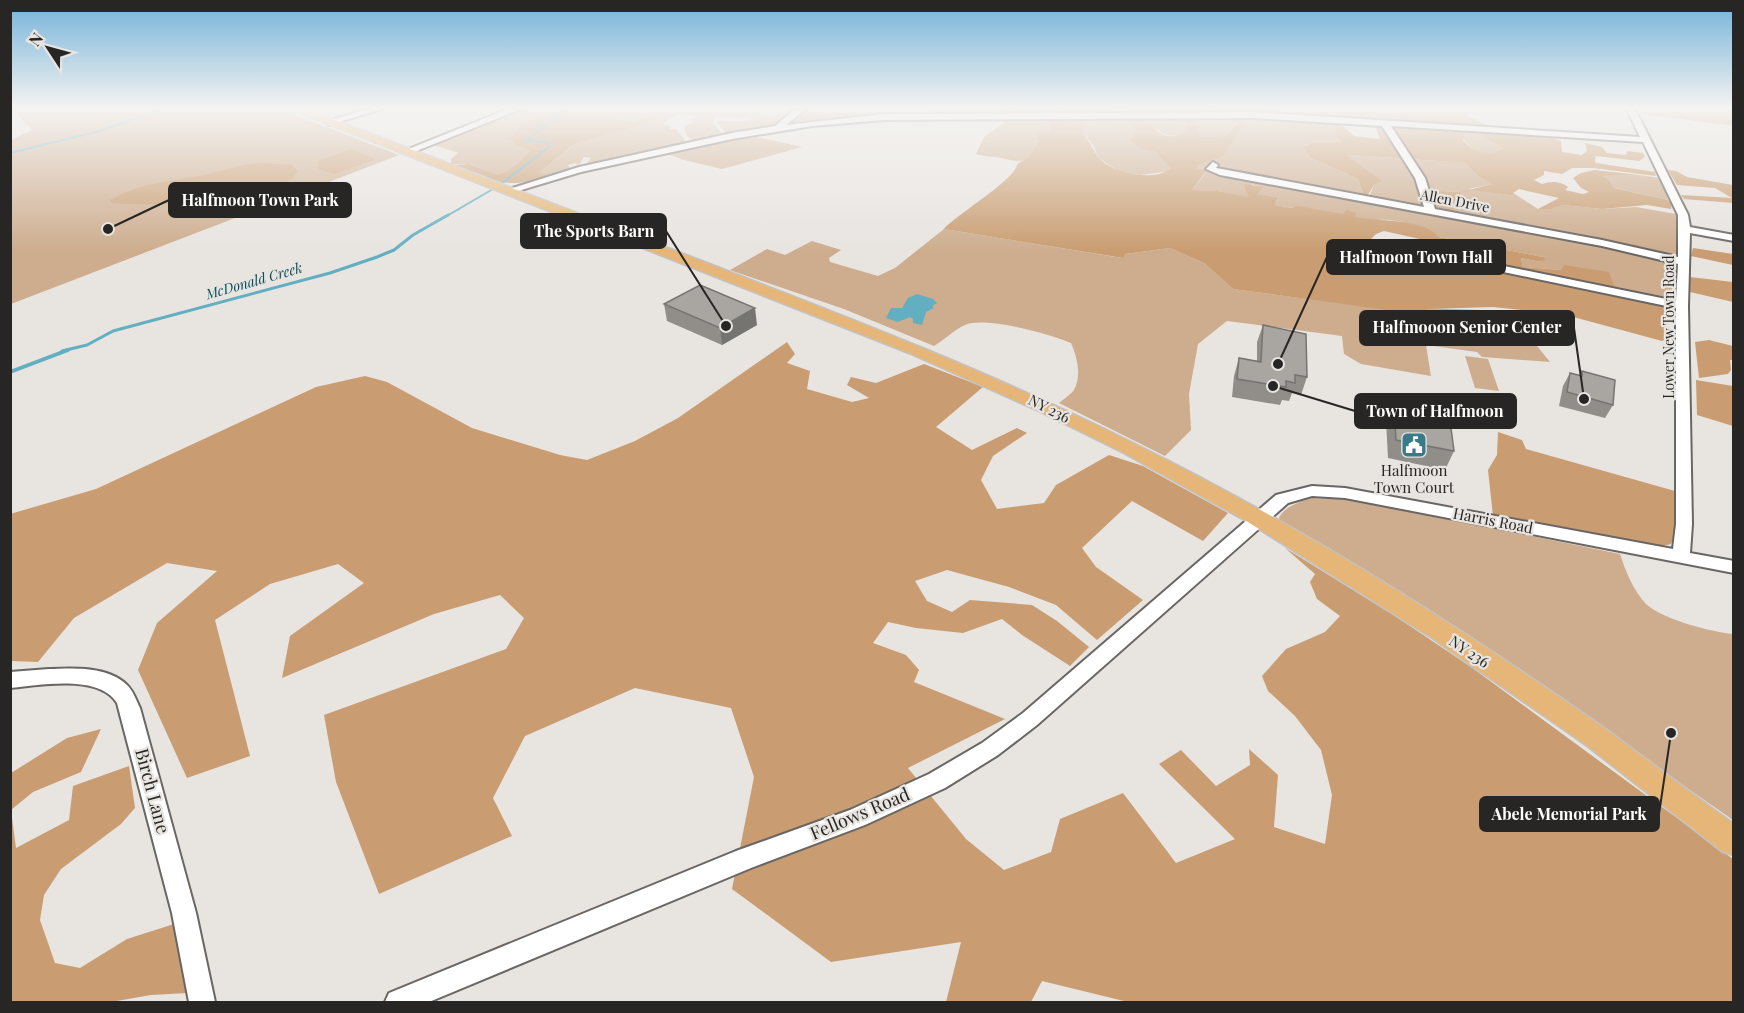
<svg xmlns="http://www.w3.org/2000/svg" width="1744" height="1013" font-family="'Playfair Display',serif">
  <rect width="100%" height="100%" fill="#e8e4e0"/>
  <path fill="#cdad8e" d="M12,109H280L399,155L11,304V140L32,130Z
    M523,109H542L544,114L522,126L530,150L519,162L505,172L496,174L469,164H451V159L458,153L431,144Z
    M603,109H693C705,115 726,109 740,109C752,110 762,115 773,117L781,113L789,115L771,128L727,134L718,124V121H750L751,118L714,117L713,123L723,135L694,142L687,136L684,126L695,122L690,120L697,117C685,112 671,115 663,124L672,127L670,129H676L687,143L587,166H585L591,158L584,157L579,165L575,163L568,165L571,170L545,176L538,174L570,147L577,143L632,128L661,115L628,122L611,117L612,115Z
    M828,109H970V112L978,116H862L861,113L827,112Z
    M1184,116L1188,129C1174,140 1164,137 1151,124L1156,117Z
    M1193,116H1238L1331,121L1342,144L1311,143L1302,148L1311,158L1358,179L1363,193L1358,196L1370,195L1374,185L1381,181L1345,155L1400,158L1419,186L1426,210L1450,203L1461,192L1441,191L1432,197L1429,187L1410,159L1465,163L1478,176L1493,184L1468,189L1518,196L1538,209H1551L1563,205L1602,209L1636,207L1676,214L1679,227L1673,303L1616,291L1562,270L1523,267L1521,258L1536,261L1543,257L1439,237C1431,227 1387,216 1375,221L1275,205L1278,199L1256,194L1263,188L1252,184L1250,198L1218,191L1192,190L1206,172L1195,169L1197,166C1226,156 1228,151 1237,122L1225,136L1201,137Z
    M1122,117L1138,130L1131,141L1142,150L1157,152L1171,169V171L1140,175L1121,173L1099,158L1093,145L1082,132L1087,118Z
    M1047,118L1052,126L1050,132L1035,136L1039,141C1028,164 1023,163 1001,158C992,156 984,157 976,154L984,137L1005,122L998,119Z
    M1459,129L1481,131C1488,140 1497,141 1502,148C1484,162 1465,147 1459,129Z
    M748,135L802,147L722,169L684,160L666,153Z
    M1639,175L1660,178L1668,200L1614,188L1610,181L1600,176Z
    M944,229L1122,258L1125,254L1170,248L1204,263L1233,289L1430,315L1426,308L1509,311L1550,362L1482,357L1477,352L1426,345L1431,376L1361,364L1344,354L1342,336L1227,321L1198,344L1189,394L1191,430L1165,456L1059,403C1064,399 1071,394 1074,390C1082,375 1077,357 1071,343C1051,334 984,316 965,325C954,330 944,340 934,346L844,309L730,270L767,249L785,255L812,241L841,250L829,258L830,262L878,276L895,268Z
    M1465,356L1488,359L1499,391L1475,388Z
    M1312,498L1348,499L1620,554C1626,572 1633,590 1646,604C1662,619 1711,632 1733,634V820L1483,646L1278,521C1282,507 1299,502 1312,498Z"/>
  <path fill="#c99d71" d="M542,109H603L613,115L612,117L628,122L665,114L632,128L577,143L570,147L539,173L547,175C508,191 492,181 454,165L469,164L496,174L505,172L519,162L530,150L517,146L510,138L522,126L543,114Z
    M812,109H828L827,112L861,113L862,116L789,123Z
    M1024,109H1109L1114,115L986,114Z
    M1242,109H1467L1468,116L1491,127L1243,113Z
    M1640,109H1733V126L1643,114Z
    M1184,116H1193L1201,137L1225,136L1238,122L1245,123L1223,156L1197,166L1196,169L1206,171L1192,190L1218,191L1249,197L1245,189V184L1264,187L1257,194L1278,198L1275,205L1292,208L1297,206L1343,214L1346,210L1356,213L1355,217C1378,222 1424,218 1439,237L1543,257L1546,260L1536,261L1521,258L1523,267L1561,270L1564,265L1609,272L1616,291L1466,260L1469,250L1384,231L1376,234L1371,239C1388,247 1408,248 1426,253C1443,258 1456,262 1473,264L1660,303L1667,307L1668,338L1662,341L1566,315L1493,307L1427,309L1430,316L1233,289L1204,263L1170,248L1125,254L1123,258L944,229C956,215 1018,178 1017,164L1029,157L1039,141L1033,132H1049L1052,126L1047,118H1087L1082,132C1088,139 1096,155 1100,159C1116,175 1153,181 1171,169L1156,152L1142,150L1130,141L1137,130L1122,117H1156L1159,119L1151,123C1161,139 1174,140 1188,129Z
    M1331,121L1342,125L1354,136L1380,139L1375,126H1383L1400,158L1346,155L1382,181L1374,185L1366,198L1358,196L1363,193L1358,179L1311,158L1302,148L1311,143H1341Z
    M1389,124L1459,129L1464,136L1463,140C1473,151 1488,159 1502,148L1482,135L1481,131L1540,134L1561,141L1562,152L1582,155L1587,151L1585,143L1602,147L1607,153L1626,155L1627,151L1643,153L1645,157L1639,161L1596,156L1595,161L1596,163L1655,172L1656,176L1593,168H1572L1562,174L1544,171V175L1534,180L1542,184C1551,181 1561,181 1568,187L1565,190L1583,194L1589,192L1581,188L1573,178L1581,173L1594,170L1639,175L1602,176L1610,181L1614,188L1668,200L1672,204L1671,209L1647,205L1602,209L1563,205L1551,209H1538L1559,198L1519,189L1513,193L1518,196L1471,190L1461,192L1459,198L1450,203L1456,215L1433,210L1434,204L1432,197L1441,191L1461,192L1492,184L1478,176L1465,163L1410,159Z
    M351,149L376,159L334,174L319,170L318,161Z
    M258,163L292,165L298,171C278,207 150,206 112,203L110,200C137,184 169,181 199,176C219,172 237,165 258,163Z
    M1668,170L1676,171L1687,177L1733,185V203L1684,199L1681,195L1732,198L1715,188L1677,185Z
    M1693,248L1733,254V265L1691,256Z
    M1690,277L1733,282V302L1690,292Z
    M1709,340L1733,346V360H1730L1731,370L1728,374L1699,378L1695,342Z
    M787,342L795,354L787,363L810,371L807,389L852,402L869,398L847,385L851,377L876,383L924,364L983,387L936,427L972,450L1017,428L1027,433L993,456L981,480L997,509L1044,503L1056,485L1109,455L1143,466L1228,513L1203,541L1132,501L1082,548L1096,567L1143,600L1097,640L1056,605L1009,587L947,570L915,581L927,601L952,612L970,600L1032,605L1057,621L1089,647L1070,666L1022,635L1002,619L963,633L916,628L888,622L873,643L906,655L919,670L914,682L1005,719L908,768L966,839L1004,870L1051,852L1060,819L1123,793L1176,863L1235,839L1159,764L1181,750L1216,786L1250,765L1249,749L1278,775L1274,827L1325,844L1332,795L1321,750L1295,716L1268,691L1262,676L1286,649L1325,632L1340,616L1317,599L1310,582L1315,574L1285,548L1395,616L1471,667L1733,859V1002H1128L1042,981L1031,1002H946L961,942L831,962L732,889L754,777L731,708L635,688L525,736L493,798L512,836L379,894L336,782L324,715L506,649L524,618L500,595L434,614L282,678L290,636L364,583L338,564L270,584L215,620L250,756L187,778L138,670L157,623L217,571L167,563L74,618L38,662L11,661L10,514L96,489L316,387L365,376L387,382L472,428L560,455L587,460L635,441L678,418Z
    M1696,380L1733,386V426L1697,415Z
    M1498,432L1522,440L1526,449L1675,491V534L1671,544L1659,547L1493,516L1488,470L1497,455Z
    M101,729L81,772L33,792L11,810L16,848L69,820L73,786L129,766L135,808L121,824L61,869L44,895L40,920L55,963L80,968L127,939L174,924L187,993L151,995L111,1002H11V773L67,738Z"/>
  <path fill="#63afc2" d="M917,294L933,299L937,303L932,306L934,308L926,312L922,325L913,323V319L910,317L898,322L886,318L891,308H902L908,298Z"/>
  <g fill="none" stroke-linecap="round" stroke-linejoin="round">
    <path stroke="#63afc2" stroke-width="2" d="M10,153L100,131L161,109
      M501,184L549,147L550,143L527,140L567,109
      M445,217L493,189"/>
    <path stroke="#63afc2" stroke-width="3" d="M62,351L87,345L113,331L330,273L377,257L394,250L413,235L448,215"/>
    <path stroke="#63afc2" stroke-width="4" d="M10,372L68,350"/>
    <g stroke="#6a6663" stroke-width="4">
      <path id="minor" d="M367,109H382L329,125L325,122Z
        M508,109H521L409,154L401,152Z
        M795,109H806L786,125L884,114L1254,112L1640,137L1627,109H1635L1688,215L1690,227L1734,235V241L1690,233L1688,306L1692,524L1690,553L1734,561V573L1345,498L1312,496L1288,503L1037,725L998,755L945,788L865,825L751,868L429,1002H385L389,993L736,851L850,810L929,774L982,743L1023,713L1276,495L1312,486L1345,488L1673,549L1676,524V308L1465,264L1459,261L1465,258L1676,301L1678,264L1602,246L1220,175L1206,169L1213,162L1218,165L1216,168L1222,169L1424,207L1415,178L1382,126L1254,118L884,120L812,126L732,139L581,172L508,194L503,191L579,167L732,133L775,126ZM1391,126L1643,142L1678,215V257L1602,240L1435,209L1425,178Z
        M49,669C72,668 107,666 126,684C133,690 136,700 140,708L196,913L215,1002H189L172,913L117,703C99,674 40,685 10,688V672Z"/>
    </g>
    <g stroke="#c3c2c2" stroke-width="3">
      <path id="major" d="M290,109H306C441,161 577,213 712,265C857,321 997,375 1135,444C1299,525 1455,623 1604,728C1648,760 1690,793 1734,824V855L1723,852L1586,745L1432,638L1248,522L1124,453L1039,411L909,353Z"/>
    </g>
    <use href="#minor" fill="#fff" fill-rule="evenodd"/>
    <use href="#major" fill="#e5b677" fill-rule="evenodd"/>
  </g>
  <path fill="#918e8a" d="M664,304L757,325L722,345L667,321Z
    M1263,325L1307,377L1301,395L1292,393L1289,401L1282,400L1280,405L1232,397L1234,376L1239,358L1257,361V342Z
    M1582,371L1613,405L1605,418L1559,406L1563,386L1570,373L1580,376Z
    M1394,403L1454,451L1445,470L1388,458L1386,421Z"/>
  <path fill="#767471" d="M755,308L757,325L722,345L720,328Z"/>
  <path fill="#a9a5a1" stroke="#767471" stroke-width="1.5" d="M700,285L755,308L720,328L664,304Z
    M1263,325L1306,334L1307,377L1295,375V383L1286,381V387L1237,379L1239,358L1261,362Z
    M1582,371L1615,380L1613,405L1567,392L1570,373L1582,376Z
    M1394,403L1449,413L1454,451L1396,440Z"/>
  <linearGradient id="sky" x2="0" y2="1"><stop stop-color="#73b2d9"/><stop offset="0.43" stop-color="#f5f3f1"/><stop offset="1" stop-color="#f5f3f1" stop-opacity="0"/></linearGradient>
  <rect width="1744" height="251" fill="url(#sky)"/>
  <defs>
    <g id="civic-square" transform="scale(1.35)"><rect x="-9" y="-9" width="18" height="18" rx="4" fill="#377b8b" stroke="#e8e4e0"/><path d="M-.6-6.5H3V-4.5H.6V-3L4-1V1h2V6H-6V1h2V-1L-.6-3ZM-1.2 2.5V6h2.4V2.5Z" fill="#fff"/></g>
  </defs>
  <g fill-rule="evenodd">
    <use href="#civic-square" x="1414" y="445"/>
  </g>
  <g text-anchor="middle" stroke-width="4.5" stroke-linejoin="round" paint-order="stroke">
    <g font-size="14" fill="#272624" stroke="#e8e4e0">
      <text transform="translate(1455 201) rotate(11)" y="5">Allen Drive</text>
      <text transform="translate(1669 327) rotate(-90)" y="5">Lower New Town Road</text>
    </g>
    <g font-size="14" font-style="italic" fill="#064c5a" stroke="#e8e4e0">
      <text transform="translate(254 281) rotate(-16)" y="5">McDonald Creek</text>
    </g>
    <g font-size="15" fill="#272624" stroke="#e8e4e0">
      <text transform="translate(1049 409) rotate(27)" y="5">NY 236</text>
      <text transform="translate(1493 521) rotate(11)" y="5">Harris Road</text>
      <text transform="translate(1469 652) rotate(34)" y="5">NY 236</text>
    </g>
    <g font-size="15" fill="#272624" stroke="#e8e4e0">
      <text x="1414" y="476">Halfmoon<tspan x="1414" dy="17">Town Court</tspan></text>
    </g>
    <g font-size="18" fill="#272624" stroke="#e8e4e0">
      <text transform="translate(152 791) rotate(75)" y="6">Birch Lane</text>
      <text transform="translate(860 814) rotate(-23)" y="6">Fellows Road</text>
    </g>
  </g>
  <path fill="none" stroke="#272624" stroke-width="2" d="M108 229L169 200M726 326L666 231M1278 364L1327 257M1584 399L1574 328M1273 386L1355 411M1671 733L1659 814"/>
  <g fill="#272624" stroke="#e8e4e0" stroke-width="2">
    <circle cx="108" cy="229" r="6"/>
    <circle cx="726" cy="326" r="6"/>
    <circle cx="1278" cy="364" r="6"/>
    <circle cx="1584" cy="399" r="6"/>
    <circle cx="1273" cy="386" r="6"/>
    <circle cx="1671" cy="733" r="6"/>
  </g>
  <g fill="#272624" stroke="#272624" stroke-width="2">
    <rect x="169" y="183" width="182" height="34" rx="6"/>
    <rect x="521" y="214" width="145" height="34" rx="6"/>
    <rect x="1327" y="240" width="178" height="34" rx="6"/>
    <rect x="1360" y="311" width="214" height="34" rx="6"/>
    <rect x="1355" y="394" width="161" height="34" rx="6"/>
    <rect x="1480" y="797" width="179" height="34" rx="6"/>
  </g>
  <g font-size="16" text-anchor="middle" font-weight="bold" fill="#fff">
    <text x="260" y="206">Halfmoon Town Park</text>
    <text x="594" y="237">The Sports Barn</text>
    <text x="1416" y="263">Halfmoon Town Hall</text>
    <text x="1467" y="333">Halfmooon Senior Center</text>
    <text x="1435" y="417">Town of Halfmoon</text>
    <text x="1569" y="820">Abele Memorial Park</text>
  </g>
  <rect width="1744" height="1013" fill="none" stroke="#272624" stroke-width="24"/>
  <g transform="translate(48 48) rotate(306)" stroke="#e8e4e0" stroke-width="4.5" paint-order="stroke">
  <path d="M0-4.5L10 22L0 15L-10 22Z" fill="#272624"/>
  <text y="-9" font-size="16" font-weight="bold" text-anchor="middle" fill="#272624">N</text>
  </g>
</svg>
